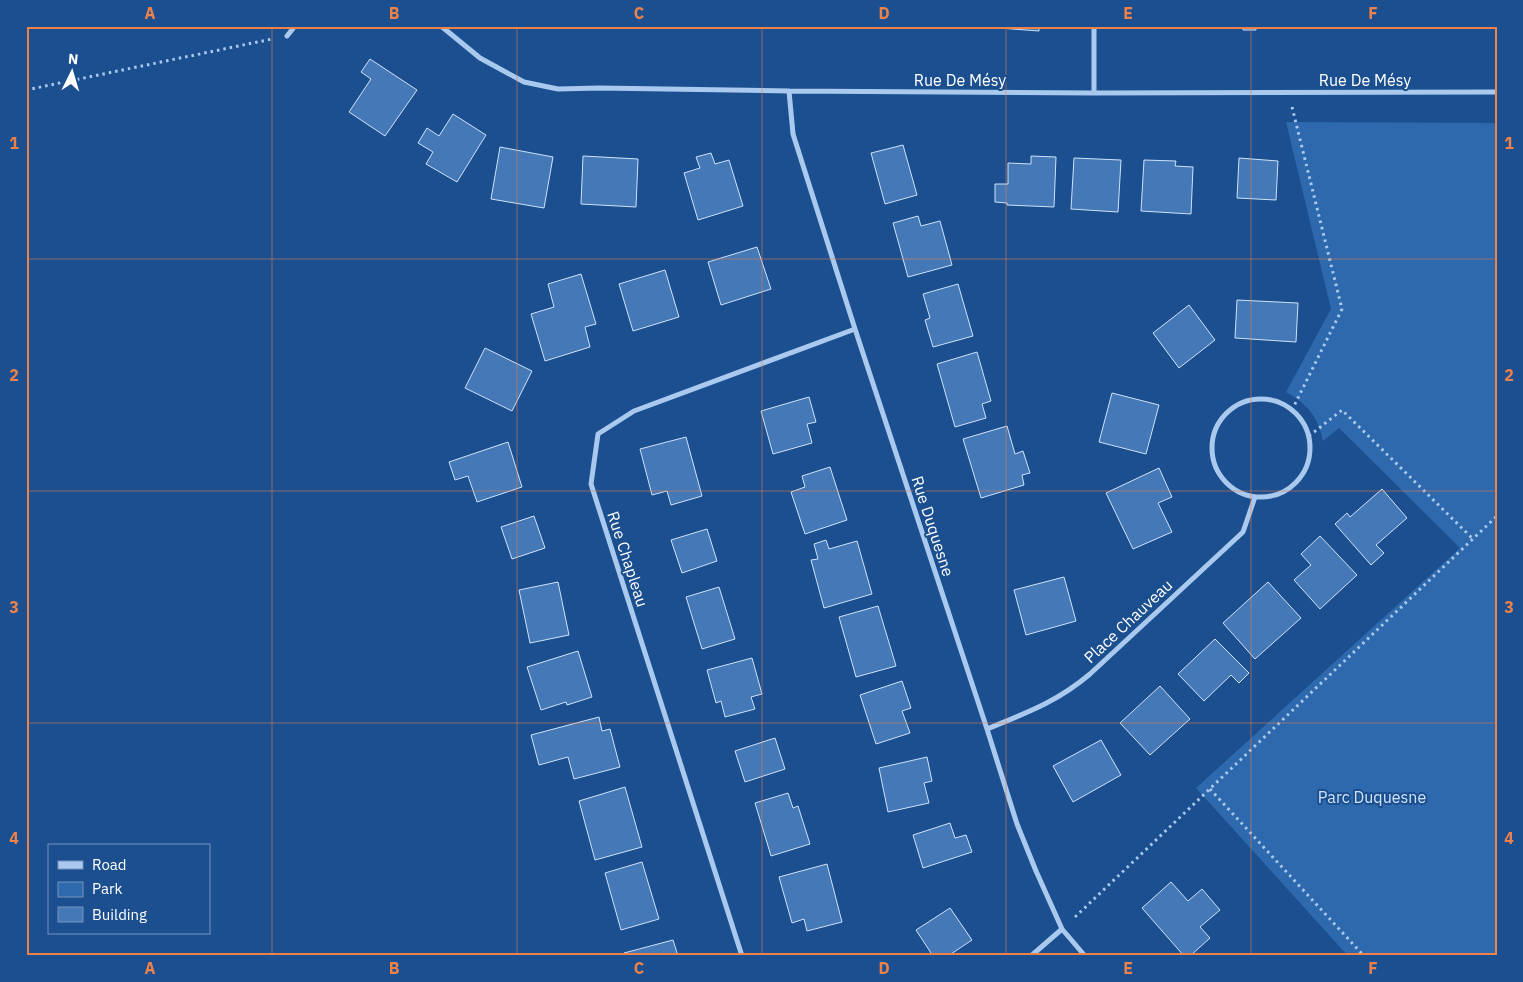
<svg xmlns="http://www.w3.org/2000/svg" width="1523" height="982" font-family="'IBM Plex Sans',sans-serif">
  <rect width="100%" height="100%" fill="#1b4f8f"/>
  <path fill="#2e69ad" d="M1286,122L1497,123V956H1348L1196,788L1460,548L1339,428L1323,441C1318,416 1307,404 1286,392L1331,309Z"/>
  <path fill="#4478b7" stroke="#cfe3fa" d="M972,26H1039V31Z
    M1243,26H1273V27L1256,26V30H1243Z
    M370,59L417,90L385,136L349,112L371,79L361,72Z
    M453,114L486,135L457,182L426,164L433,152L418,143L427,128L439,136Z
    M903,145L917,195L885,204L871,153Z
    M500,147L553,157L544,208L491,199Z
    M711,153L715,164L729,160L743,206L698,220L684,173L700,168L696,157Z
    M583,156L638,159L636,207L581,204Z
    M1031,156L1056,157L1054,207L1007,205V203L995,202V184H1008V163L1031,164Z
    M1074,158L1121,160L1118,212L1071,209Z
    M1239,158L1278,161L1276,200L1237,198Z
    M1144,160L1176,161L1175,166L1193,167L1191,214L1141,211Z
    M918,216L921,226L940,221L952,265L908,277L893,223Z
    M757,247L771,289L721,305L708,262Z
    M665,270L679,317L633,331L619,284Z
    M581,274L596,324L585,327L590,347L545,361L531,314L554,307L548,284Z
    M958,284L973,336L933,347L925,320L930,318L923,294Z
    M1237,300L1298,303L1296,342L1235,338Z
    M1189,305L1215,340L1179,368L1153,333Z
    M485,348L532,371L512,411L465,388Z
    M977,352L991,401L982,404L986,418L955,427L937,364Z
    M1112,393L1159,405L1146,454L1099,442Z
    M809,397L816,422L807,424L812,443L773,454L761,411Z
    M1007,426L1015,454L1023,451L1030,473L1022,475L1024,485L981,498L963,439Z
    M686,437L702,496L671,505L667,491L652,495L640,449Z
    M508,442L522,487L477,502L468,476L455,480L449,462Z
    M830,467L847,520L805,534L791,492L805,487L802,476Z
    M1159,468L1172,497L1158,503L1172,532L1133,549L1106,493Z
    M1382,489L1407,518L1376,545L1384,553L1371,565L1335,524L1347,513L1350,517Z
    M534,516L545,548L512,559L501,527Z
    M707,529L717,561L682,573L671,540Z
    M1320,536L1357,575L1320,609L1294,580L1311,565L1301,554Z
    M826,540L829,549L857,541L872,594L824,608L811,560L818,559L814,544Z
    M1064,577L1076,621L1026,635L1014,590Z
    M558,582L569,635L530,643L519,590Z
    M1268,582L1301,618L1255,659L1223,623Z
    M719,587L735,639L702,649L686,597Z
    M878,606L896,666L856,677L839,617Z
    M1215,639L1249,673L1239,683L1231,675L1204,701L1178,674Z
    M578,651L592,697L567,705L566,702L541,710L527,667Z
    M752,658L762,694L751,697L755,709L725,717L721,701L716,703L707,670Z
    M902,681L911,708L902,711L910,733L876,744L860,695Z
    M1160,686L1190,719L1150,755L1120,723Z
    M599,717L602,731L610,729L620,767L574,779L568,757L539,765L531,735Z
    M775,738L785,769L745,782L735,751Z
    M1101,740L1121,775L1073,802L1053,766Z
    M927,757L932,781L924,783L929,803L888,812L879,768Z
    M625,787L642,847L595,860L579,801Z
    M788,793L793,808L798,806L810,844L771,856L755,803Z
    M950,823L955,838L966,835L972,852L923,868L913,835Z
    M642,862L659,919L621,930L605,873Z
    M827,864L842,922L807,931L804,919L792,923L779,877Z
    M1171,882L1188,901L1202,889L1220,910L1200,927L1210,938L1190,956H1184L1142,908Z
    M950,908L972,940L948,956H933L916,930Z
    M673,940L678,956H625L624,953Z"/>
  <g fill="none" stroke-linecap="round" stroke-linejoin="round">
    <path stroke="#a9c9ee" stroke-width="3" stroke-dasharray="2.5 4" stroke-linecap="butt" d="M26,90L272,39
      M1292,107L1342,309L1292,410
      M1309,436L1342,410L1472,538
      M1210,789L1364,956
      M1075,917L1497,516"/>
    <path stroke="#a9c9ee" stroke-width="5" d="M441,26L480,58L524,82L558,89L599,88L789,91L1094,93L1497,92
      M287,36L295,26
      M789,91L793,134L855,329L987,729L1017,824L1036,871L1062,929L1085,956
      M1094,93V26
      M1212 448a49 49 0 1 1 98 0a49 49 0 1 1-98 0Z
      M987,729C1026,713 1057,702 1090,674L1243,532L1255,497
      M742,956L591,484L598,434L634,411L855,329
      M1031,956L1062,929"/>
  </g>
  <path fill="none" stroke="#ee8249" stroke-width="1" stroke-opacity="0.55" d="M272,26V956M517,26V956M762,26V956M1006,26V956M1251,26V956M26,259H1497M26,491H1497M26,723H1497"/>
  <g text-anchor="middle" stroke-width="4" stroke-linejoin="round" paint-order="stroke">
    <g font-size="16" fill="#fff" stroke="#1b4f8f">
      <text x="960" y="86">Rue De Mésy</text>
      <text x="1365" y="86">Rue De Mésy</text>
      <text transform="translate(933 526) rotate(72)" y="6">Rue Duquesne</text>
      <text transform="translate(628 559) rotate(72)" y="6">Rue Chapleau</text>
      <text transform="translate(1128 621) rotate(-43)" y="6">Place Chauveau</text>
    </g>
    <g font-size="16" fill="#cfe3fa" stroke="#1b4f8f">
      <text x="1372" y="803">Parc Duquesne</text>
    </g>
  </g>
  <rect width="1523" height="982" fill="none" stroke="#1b4f8f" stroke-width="55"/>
  <rect x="48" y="844" width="162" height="90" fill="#1b4f8f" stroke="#7695bc"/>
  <rect x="58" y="861" width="25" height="8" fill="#a9c9ee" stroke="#7695bc"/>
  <text x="92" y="870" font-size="15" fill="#ffffff">Road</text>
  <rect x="58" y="882" width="25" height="15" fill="#2e69ad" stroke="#7695bc"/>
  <text x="92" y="894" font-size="15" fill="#ffffff">Park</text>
  <rect x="58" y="907" width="25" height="15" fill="#4478b7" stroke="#7695bc"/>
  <text x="92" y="920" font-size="15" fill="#ffffff">Building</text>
  <g transform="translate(72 72) rotate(5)" stroke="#1b4f8f" stroke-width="4" paint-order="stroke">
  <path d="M0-4L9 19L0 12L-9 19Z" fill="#ffffff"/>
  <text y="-8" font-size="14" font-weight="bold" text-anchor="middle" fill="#ffffff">N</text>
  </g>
  <rect x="28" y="28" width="1468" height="926" fill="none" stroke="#ee8249" stroke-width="2"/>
  <g font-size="16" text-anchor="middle" font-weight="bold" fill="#ee8249">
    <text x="150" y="19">A</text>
    <text x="394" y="19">B</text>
    <text x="639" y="19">C</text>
    <text x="884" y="19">D</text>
    <text x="1128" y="19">E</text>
    <text x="1373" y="19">F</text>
    <text x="14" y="149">1</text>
    <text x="1509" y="149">1</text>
    <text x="14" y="381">2</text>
    <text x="1509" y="381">2</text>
    <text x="14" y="613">3</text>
    <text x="1509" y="613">3</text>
    <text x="14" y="844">4</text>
    <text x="1509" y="844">4</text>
    <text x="150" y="974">A</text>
    <text x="394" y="974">B</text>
    <text x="639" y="974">C</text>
    <text x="884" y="974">D</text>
    <text x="1128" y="974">E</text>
    <text x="1373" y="974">F</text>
  </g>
</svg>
